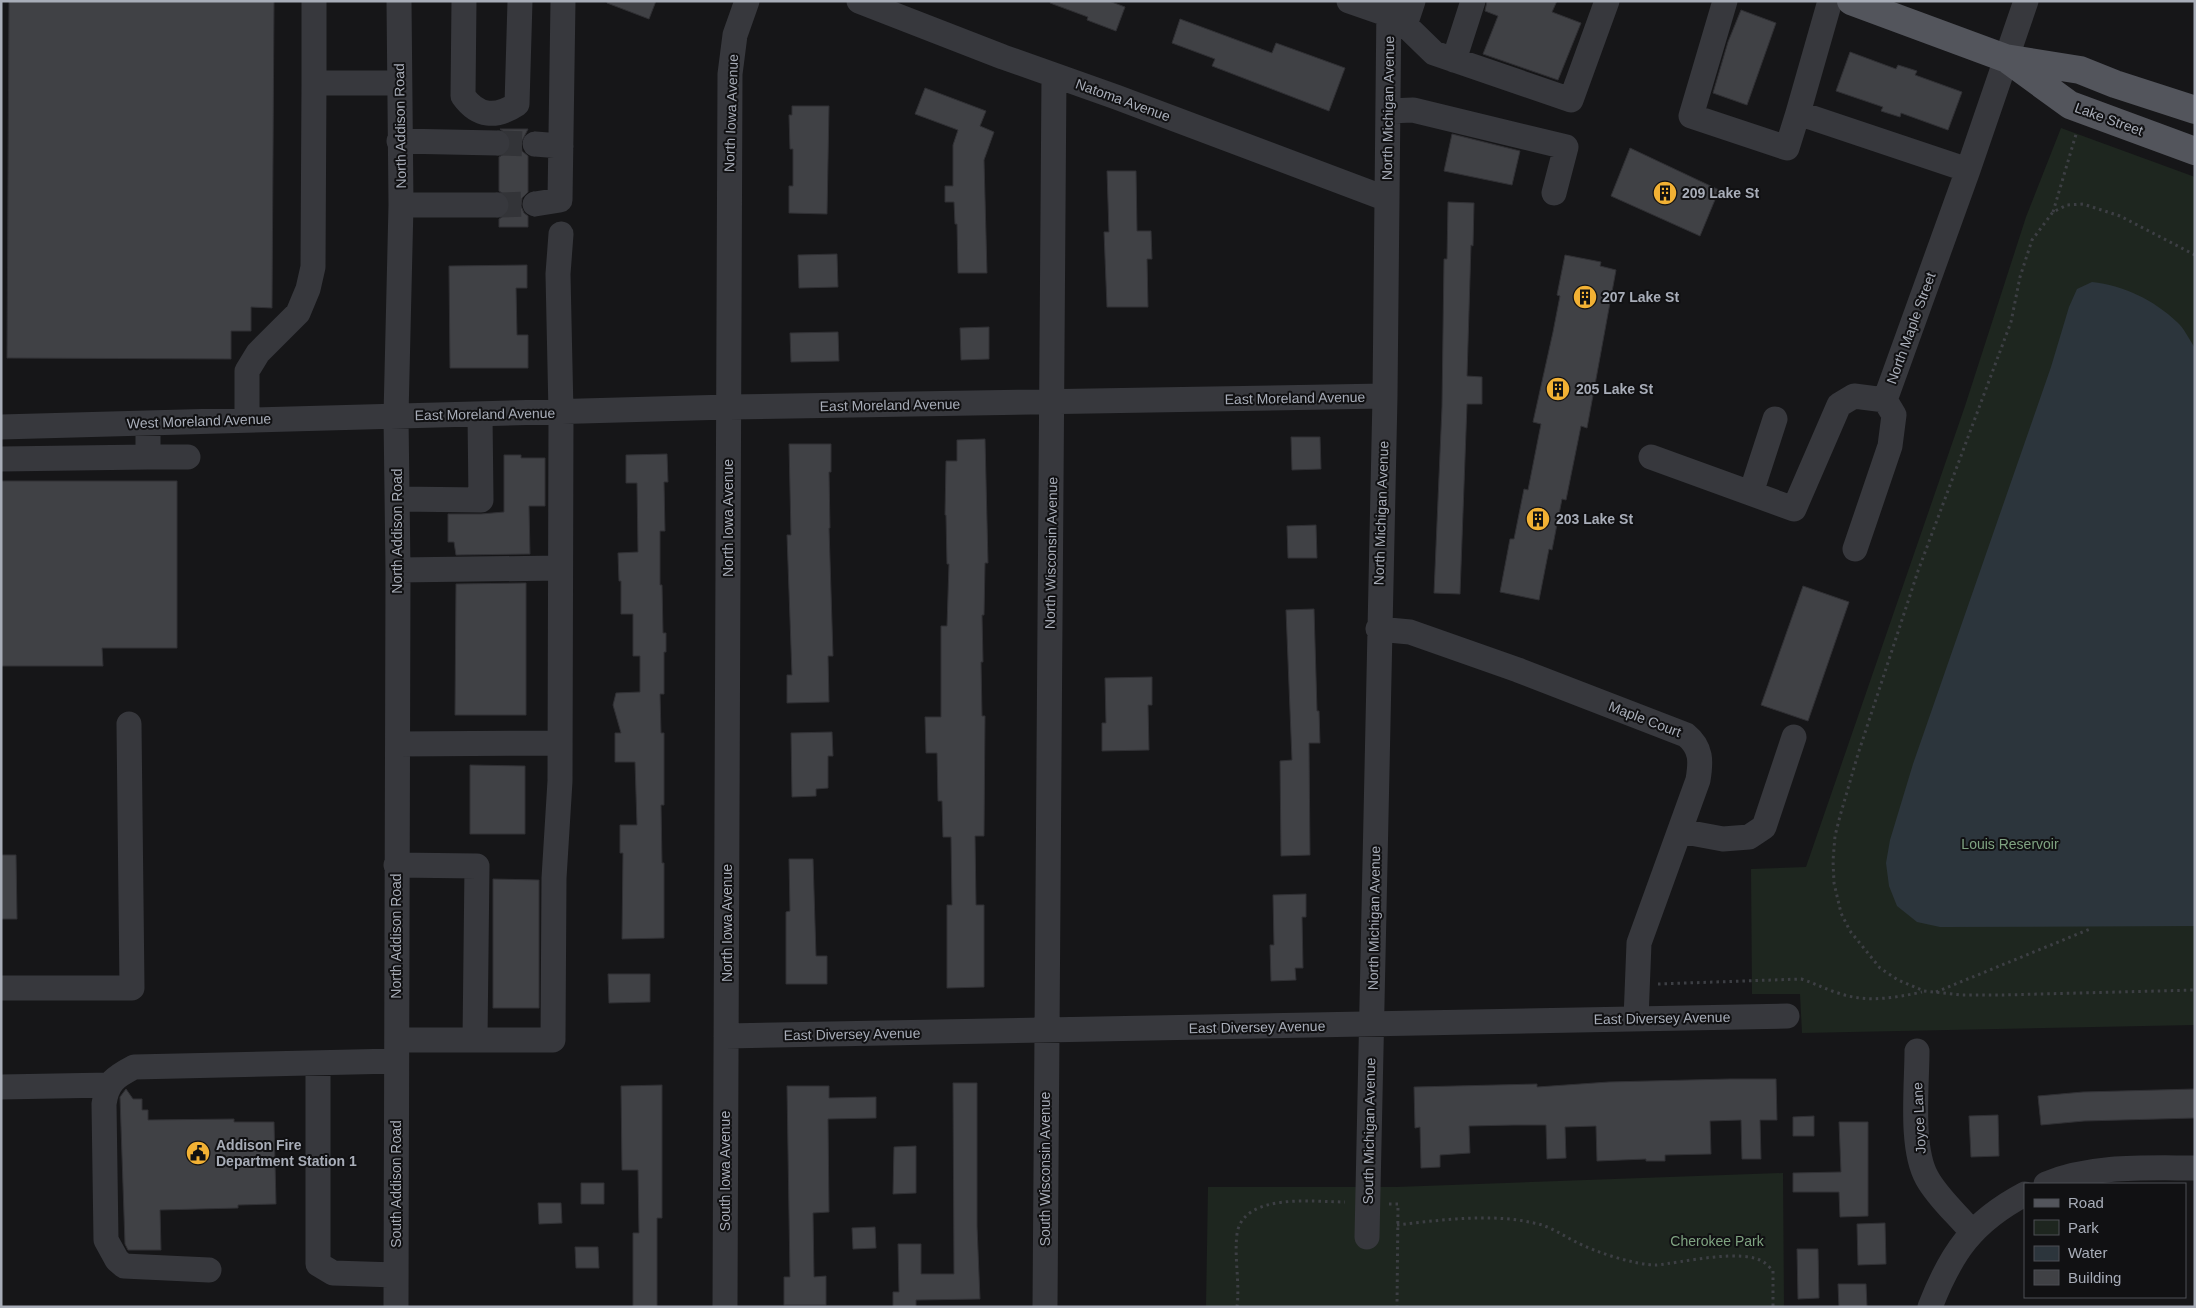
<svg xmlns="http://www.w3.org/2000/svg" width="2196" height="1308" font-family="Helvetica,sans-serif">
  <rect width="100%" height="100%" fill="#161618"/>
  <path fill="#1e261f" d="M2061,128L2195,177V1025L1802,1033L1800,994H1752L1751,869L1806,867L1965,406L2026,217Z
    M1783,1173L1784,1307H1206L1208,1187H1396Z"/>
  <path fill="#2c353c" d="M2092,282C2123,285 2154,300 2177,322C2184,328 2189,339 2195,348V926L1940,927L1917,922L1897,906L1889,886L1886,863L1890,840L1913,764L2051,367L2069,307L2077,289Z"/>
  <path fill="#404145" stroke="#303034" d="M9,1H274L272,308L251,307V331H231V359L7,358Z
    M607,1H656L649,19L607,3Z
    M1051,1H1109L1125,7L1116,31L1087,20L1088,17L1050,3Z
    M1487,1H1557L1552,12L1581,23L1558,80L1483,54L1498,16L1485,11Z
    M1741,10L1776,23L1747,105L1713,93L1728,42Z
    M1180,19L1272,53L1276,43L1345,68L1329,111L1212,66L1215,59L1172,43Z
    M1850,52L1896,69L1898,65L1917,71L1915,75L1962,92L1948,130L1901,113L1900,117L1881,111L1883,107L1836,91Z
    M925,88L986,111L980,126L994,132L984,160L987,273H958L957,224H955L954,202H945V186H953V145L958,130L915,114Z
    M792,106H829L827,214L789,213V186H793V149H790L789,115H792Z
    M500,129H528L521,143L522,151L528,156V192L522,198L521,206L524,213L528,216V227H499V219L508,213L510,205L508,197L499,191V157L509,151L511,143L509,136Z
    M1452,134L1520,151L1512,185L1444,171Z
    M1630,148L1719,190L1700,236L1611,196Z
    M1107,171H1136L1137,231H1151L1152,259H1147L1148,307H1107L1104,232H1109Z
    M1448,202L1474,203L1473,246L1471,245L1467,376L1482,377V404H1467L1460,594L1434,593L1442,407L1444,259H1447Z
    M837,254L838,287L799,288L798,255Z
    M1565,255L1601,262L1600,266L1616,270L1587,428L1581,426L1566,500L1562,499L1552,550L1549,549L1539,600L1500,592L1510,539H1514L1524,489L1528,490L1541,424L1533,422L1553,332L1560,296L1557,295Z
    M527,265V288H516L517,335H528V368H450L449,266Z
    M989,327V359L961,360L960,328Z
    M838,332L839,361L791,362L790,333Z
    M1291,437H1320L1321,469L1292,470Z
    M985,439L988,563H985L984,615H982L983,662H981L982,716H985L984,836H975L976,905H984V987L947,988V905H952L951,837H943L942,801H938L937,753H926L925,717H941V626H947L949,564H947L946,515H945L946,461H957V440Z
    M789,444H831V472H829L830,528H829L833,656H828L829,702L787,703V675H792L787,535H791Z
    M667,454L668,482H664L665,531H660V585H662L663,633H666V652H664V694H660L661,733H664V805H661L662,863H664V938L622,939L623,853H620V825H637L635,762H615V733H621L613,705L616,693L640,692V656H633V614H621V581H619L618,553L638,552L637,483H626V455Z
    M504,455H521V458H545V506H529L530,554L456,555L454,542H448V514H481L504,512Z
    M1,481H177V648H102L103,666H1Z
    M1316,525L1317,558H1288L1287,526Z
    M526,583V715H455L456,584Z
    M1803,586L1849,602L1808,721L1761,705Z
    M1314,609L1317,711H1319L1320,743H1309L1310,855L1281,856L1280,761L1292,760L1286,610Z
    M1152,677V705H1148L1149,750L1102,751V723H1106L1105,678Z
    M832,732L833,756H828V788L816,789V796L792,797L791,733Z
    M470,765L525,766V834H470Z
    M1,855H16L17,919H1Z
    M789,859H813L816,956H827V984H786V912L790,911Z
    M493,879L539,880V1008H493Z
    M1306,894V917H1302L1303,968H1295L1296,980L1271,981L1270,945H1274L1273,895Z
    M608,974H650V1002L609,1003Z
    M1729,1079H1776L1777,1120H1760L1761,1159H1742L1741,1120L1710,1121L1711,1154L1665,1155V1161H1646V1159L1597,1161L1596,1126L1565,1127L1566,1158L1547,1159L1546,1125H1514L1469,1126L1470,1153L1440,1155V1167L1421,1168L1420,1127L1415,1128L1414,1087L1537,1084V1087L1609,1082Z
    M953,1083H977V1226L980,1299L916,1300V1307H893V1292H899L898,1244H921V1274H954Z
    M662,1085V1218H657V1307H633V1233H639L638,1170H622L621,1086Z
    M787,1086H829V1098L876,1097V1118L828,1119L829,1212L813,1213L814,1277L826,1276V1305H784V1277H790Z
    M126,1089L133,1099H142V1110H148V1120L234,1119V1122H274L276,1204L238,1205V1208L160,1210L161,1250H128L125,1244L120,1097Z
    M2195,1089V1118L2084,1121L2041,1125L2038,1096L2083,1092Z
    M1998,1115L1999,1156L1971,1157L1969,1116Z
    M1814,1116V1136H1793V1117Z
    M1839,1122H1868V1216L1840,1217L1839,1192H1793V1173L1841,1172Z
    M916,1146V1193L893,1194L894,1147Z
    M581,1183H604V1204H581Z
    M538,1203H561L562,1223L539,1224Z
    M1885,1223L1886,1264L1858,1265L1857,1224Z
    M875,1227L876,1248L853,1249L852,1228Z
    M575,1247H598L599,1268H576Z
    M1797,1249H1818L1819,1298L1798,1299Z
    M1838,1284H1866L1867,1307H1839Z"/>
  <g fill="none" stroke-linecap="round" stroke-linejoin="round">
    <path stroke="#333438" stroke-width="25" stroke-dasharray="25 12" stroke-linecap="butt" d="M497,143L535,144
      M496,205L535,204"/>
    <path stroke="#3d3f44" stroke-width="3" stroke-dasharray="2.5 4" stroke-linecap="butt" d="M2053,212L2077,131
      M2195,255L2120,216L2083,204L2067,205L2053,212L2032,240L2020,277L2011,322L1918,571L1858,754L1840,816L1835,836L1833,861L1834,883L1841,913L1850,931L1880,968L1898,980L1924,991L1962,995H2003L2195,990
      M1658,984L1801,979C1814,983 1825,989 1838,993C1866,1003 1894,998 1922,992
      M1936,992L2090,929
      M1389,1204H1398L1397,1307
      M1397,1225C1441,1220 1491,1213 1534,1223C1550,1226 1562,1235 1576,1242C1595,1252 1635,1265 1656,1265C1681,1263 1744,1247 1765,1263C1768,1265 1771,1269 1773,1271V1307
      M1237,1307C1240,1282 1234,1258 1237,1234C1243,1192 1315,1202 1345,1202"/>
    <path stroke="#37383d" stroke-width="25" d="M314,1V83H399
      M464,1L463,96C478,117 496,118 517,104L520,1
      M859,1L1003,57L1116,97L1387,199
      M1349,1L1398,18L1434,53L1571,100L1607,1
      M1725,1L1691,116L1787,148L1798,113L1968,170
      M1405,25L1413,1
      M1454,60L1473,1
      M1388,111L1413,110L1566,147L1554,193
      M1798,113L1830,1
      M399,141L497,143
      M535,144L561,146
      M535,204L560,200L563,1
      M401,205H496
      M247,420V371L258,353L298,313L308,289L313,267L314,83
      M1,427L729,407L1385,396
      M148,457H188
      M1651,457L1794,509L1839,405L1854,396L1885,400L1968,170L2026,1
      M1,459L148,457V423
      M1751,493L1775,419
      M398,499L481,500L480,415
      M1855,549L1890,446L1894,415L1885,400
      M398,570L560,568
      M1378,629L1410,632L1518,670L1686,735C1702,748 1701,762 1698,780L1639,943L1636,1019
      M398,744L560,743
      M1680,831L1723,839L1749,837L1764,827L1794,737
      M396,865L477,866L475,1040H397
      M1,988H132L129,724
      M726,1036L1787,1016
      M475,1040H553L554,878L560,781L561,413L558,274L561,234
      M1917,1051C1917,1086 1910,1148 1927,1178C1938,1198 1957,1214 1971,1231
      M318,1063V1264L333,1273L396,1275
      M1,1087L110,1085
      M2046,1184C2093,1165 2145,1168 2195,1168
      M1367,1237L1385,396L1389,1
      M209,1270L124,1266L117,1260L106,1240L104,1104C107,1082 115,1077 134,1067L396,1061
      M396,1307L398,570L396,416L401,205L399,1
      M725,1307L730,74L735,35L747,1
      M1045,1307C1046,896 1053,486 1054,75
      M1930,1307C1951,1253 1972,1222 2025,1194"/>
    <path stroke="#53555c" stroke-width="28" d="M1851,1L2005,58L2080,70L2115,84L2195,110
      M2011,62L2070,105L2195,151"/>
  </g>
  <defs>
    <g id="building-disc" transform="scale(1.25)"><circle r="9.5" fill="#f2b134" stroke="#111113"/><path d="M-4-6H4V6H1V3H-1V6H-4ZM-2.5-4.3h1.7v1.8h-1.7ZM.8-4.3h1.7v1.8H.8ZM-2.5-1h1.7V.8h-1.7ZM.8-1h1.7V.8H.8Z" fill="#111"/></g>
    <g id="civic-disc" transform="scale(1.25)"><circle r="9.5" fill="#f2b134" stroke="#111113"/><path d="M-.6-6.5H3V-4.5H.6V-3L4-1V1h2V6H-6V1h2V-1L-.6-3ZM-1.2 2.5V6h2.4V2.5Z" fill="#111"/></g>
  </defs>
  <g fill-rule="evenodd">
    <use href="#building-disc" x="1665" y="193"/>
    <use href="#building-disc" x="1585" y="297"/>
    <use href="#building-disc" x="1558" y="389"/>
    <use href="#building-disc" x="1538" y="519"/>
    <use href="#civic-disc" x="198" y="1153"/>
  </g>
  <g text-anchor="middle" stroke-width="4" stroke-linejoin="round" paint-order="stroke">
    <g font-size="14" fill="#a8adb8" stroke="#111113">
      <text transform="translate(1123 100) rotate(20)" y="5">Natoma Avenue</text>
      <text transform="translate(1388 108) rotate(-89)" y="5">North Michigan Avenue</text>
      <text transform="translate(731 113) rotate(-88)" y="5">North Iowa Avenue</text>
      <text transform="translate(2109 119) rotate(20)" y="5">Lake Street</text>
      <text transform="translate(400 126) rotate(-91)" y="5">North Addison Road</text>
      <text transform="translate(1911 328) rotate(-70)" y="5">North Maple Street</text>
      <text transform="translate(1295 398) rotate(-1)" y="5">East Moreland Avenue</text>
      <text transform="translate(890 405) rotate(-1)" y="5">East Moreland Avenue</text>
      <text transform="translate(485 414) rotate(-1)" y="5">East Moreland Avenue</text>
      <text transform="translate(199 421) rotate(-2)" y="5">West Moreland Avenue</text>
      <text transform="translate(1381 513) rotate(-88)" y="5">North Michigan Avenue</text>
      <text transform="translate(728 518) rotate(-90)" y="5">North Iowa Avenue</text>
      <text transform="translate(397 531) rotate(-90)" y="5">North Addison Road</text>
      <text transform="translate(1051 553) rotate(-89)" y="5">North Wisconsin Avenue</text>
      <text transform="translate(1645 719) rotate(21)" y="5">Maple Court</text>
      <text transform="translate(1374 918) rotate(-89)" y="5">North Michigan Avenue</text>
      <text transform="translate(727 923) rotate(-90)" y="5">North Iowa Avenue</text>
      <text transform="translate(396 936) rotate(-90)" y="5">North Addison Road</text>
      <text transform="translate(1662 1018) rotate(-1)" y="5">East Diversey Avenue</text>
      <text transform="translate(1257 1027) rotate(-1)" y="5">East Diversey Avenue</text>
      <text transform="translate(852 1034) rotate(-1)" y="5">East Diversey Avenue</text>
      <text transform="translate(1919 1118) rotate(-93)" y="5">Joyce Lane</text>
      <text transform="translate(1369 1131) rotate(-89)" y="5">South Michigan Avenue</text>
      <text transform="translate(1045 1169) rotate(-90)" y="5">South Wisconsin Avenue</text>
      <text transform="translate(725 1171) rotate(-90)" y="5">South Iowa Avenue</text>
      <text transform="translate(396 1184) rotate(-90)" y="5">South Addison Road</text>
    </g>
    <g font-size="14" font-weight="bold" fill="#a8adb8" stroke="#111113" text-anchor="start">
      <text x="1682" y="198">209 Lake St</text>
      <text x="1602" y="302">207 Lake St</text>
      <text x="1576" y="394">205 Lake St</text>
      <text x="1556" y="524">203 Lake St</text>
      <text x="216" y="1150">Addison Fire<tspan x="216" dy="16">Department Station 1</tspan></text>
    </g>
    <g font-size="14" fill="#7fa381" stroke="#111113">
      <text x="2010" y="849">Louis Reservoir</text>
      <text x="1717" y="1246">Cherokee Park</text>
    </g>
  </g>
  <rect width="2196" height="1308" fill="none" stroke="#a8adb8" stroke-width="5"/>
  <rect x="2024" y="1183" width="162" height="115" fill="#111113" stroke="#4d4f55"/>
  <rect x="2034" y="1199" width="25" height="8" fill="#53555c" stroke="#4d4f55"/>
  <text x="2068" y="1208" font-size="15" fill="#a8adb8">Road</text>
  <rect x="2034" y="1220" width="25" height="15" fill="#1e261f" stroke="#4d4f55"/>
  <text x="2068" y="1233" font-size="15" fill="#a8adb8">Park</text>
  <rect x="2034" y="1246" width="25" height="15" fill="#2c353c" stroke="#4d4f55"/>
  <text x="2068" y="1258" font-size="15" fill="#a8adb8">Water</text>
  <rect x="2034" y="1270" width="25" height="15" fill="#404145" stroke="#4d4f55"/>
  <text x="2068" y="1283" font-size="15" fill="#a8adb8">Building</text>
</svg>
